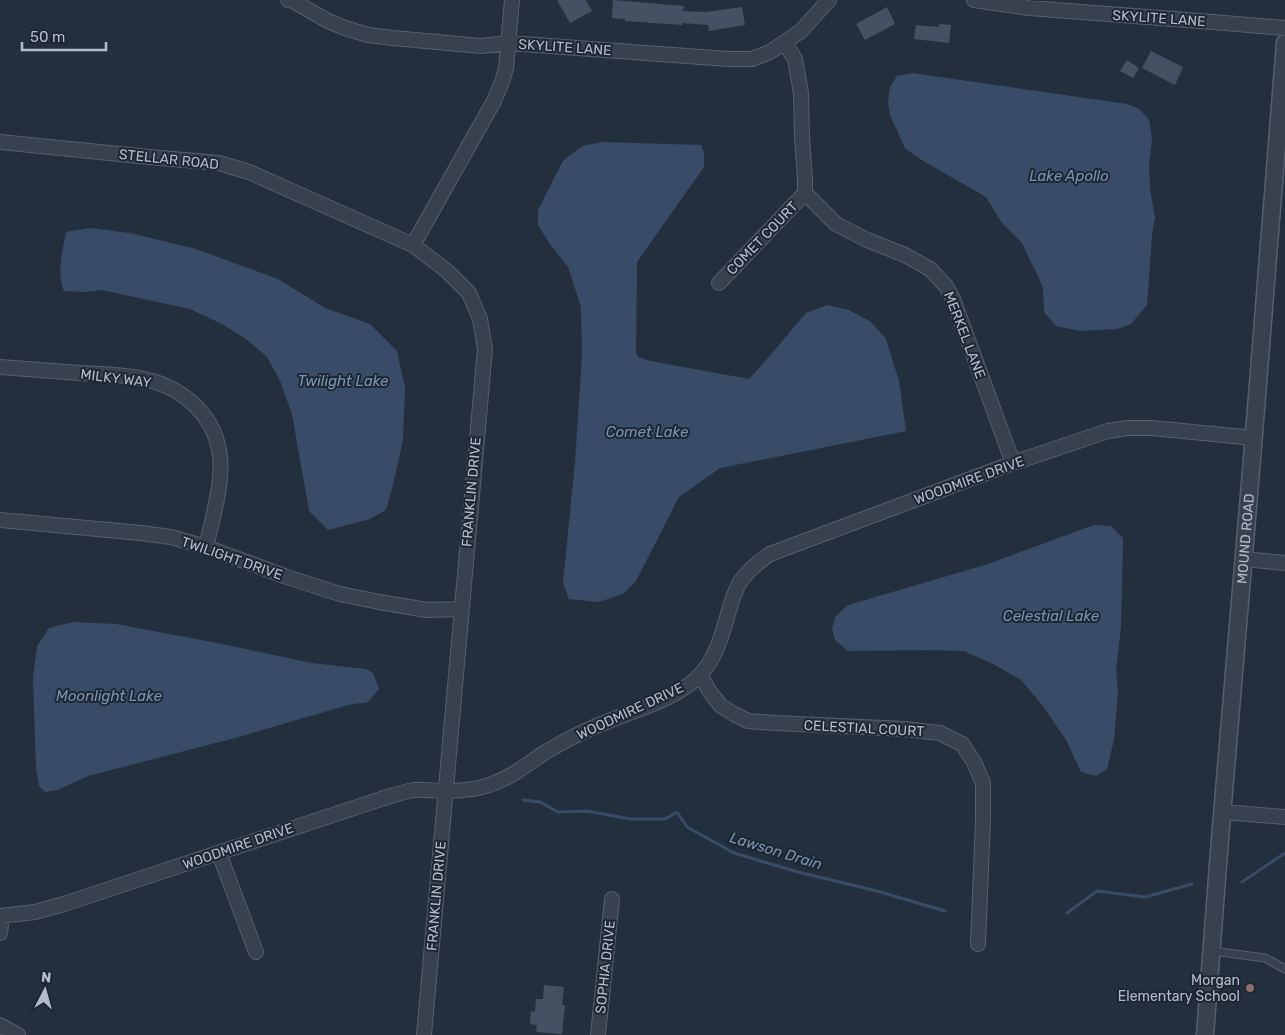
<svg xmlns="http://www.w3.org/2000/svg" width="1285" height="1035" font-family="Rubik,sans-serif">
  <rect width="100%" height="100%" fill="#242f3e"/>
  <path fill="#394c67" d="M912,73L1127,104L1139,109L1149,119L1152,140L1149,164L1150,189L1155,217L1152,236L1147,305L1131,324L1117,329L1080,331L1056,326L1044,312L1043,287L1022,243L1002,223L986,197L920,159L905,148L890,115L888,102L890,87L897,76Z
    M602,142L701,145L704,153V167L637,262L636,352L638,357L650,361L749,379L762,365L806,313L827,305L849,310L871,322L886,339L899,381L906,431L720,468L679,497L636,581L623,594L599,602L569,599L563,583L575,462L582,356L581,307L568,267L550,244L538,225V210L563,161L582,146Z
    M90,228L130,233L196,249L278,279L325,308L370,324L397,351L405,388L403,440L393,485L386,510L370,519L328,530L309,511L292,414L280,381L267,357L246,339L222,324L190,309L102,290L84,292L64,291C56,273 63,250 66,232Z
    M1094,525L1111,526L1123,538L1121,627L1116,670L1118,691L1114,740L1107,769L1096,776L1081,772L1066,740L1043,706L1021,680L995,665L964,651L927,650L848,651L835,640L832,629L835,617L848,605L985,565Z
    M74,622L116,624L217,643L311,663L366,669L373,673L379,689L368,702L348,705L235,738L88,776L58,790L45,792L39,786L36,769L33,678L37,646L49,628Z"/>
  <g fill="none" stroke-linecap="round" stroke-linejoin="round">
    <path stroke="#394c67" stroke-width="3" d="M523,800L540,802L558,812L587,811L630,819H665L677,812L687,827L734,853L798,872L877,891L945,911
      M1242,882L1285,853
      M1067,913L1097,891L1145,897L1192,884"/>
  </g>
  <path fill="#455162" d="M557,0H586L592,11L570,23Z
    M613,0L684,6L683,11L706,12L742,7L745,25L709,31L708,25L682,23V25L625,21V19L612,18Z
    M887,7L895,24L865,40L856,24Z
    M939,24L951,25L949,43L914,39L916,25L939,27Z
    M1151,51L1183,67L1175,85L1142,68Z
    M1127,60L1139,68L1133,78L1120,71Z
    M544,985L564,987L562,1005H565L562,1034L536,1032L537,1025L530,1024L531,1011L535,1012L536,999H543Z"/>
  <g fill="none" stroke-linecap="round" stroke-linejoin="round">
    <g stroke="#565f6c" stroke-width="9">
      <path id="service" d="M1212,951L1265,958L1285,969"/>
    </g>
    <g stroke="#565f6c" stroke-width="16">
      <path id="minor" d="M288,0L293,1L328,21L345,28L368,35L393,38L481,46L509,43L728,59H752L770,52L801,31L829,0
        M974,0L1029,8L1213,22L1285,28
        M785,43L795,59L801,93L802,137L805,180V193L836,224L867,240L905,255L930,269L946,286L953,299L1013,463
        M0,142L149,157L219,163L249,172L413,245L447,271L469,293L480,319L485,349L424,1035
        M413,245L494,101L502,82L506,68L512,0
        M719,283L805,193
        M0,367C27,369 53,371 80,373C101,374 123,374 144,379C183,387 216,416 220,457C223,484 212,520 206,547
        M0,520L141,533L171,537L206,547L287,577L340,594L379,602L427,610L461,609
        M1244,559L1285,563
        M700,675L710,692L721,706L734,714L748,721L775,723L905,729L940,733L962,744L974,762L983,783V820L978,944
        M1223,812L1285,817
        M219,853L256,952
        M0,916L35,912L64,904L381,799C391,796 403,792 414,790C423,789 434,791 444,791C459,791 475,790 489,785C511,778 526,765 544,753C564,741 587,729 609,721C638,709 677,699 700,675C716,658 722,635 728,614C731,603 734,592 740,582C748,570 758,562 770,554L1013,463L1108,431L1128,428H1152L1254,438
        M0,933L2,916
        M0,1025L18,1035
        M598,1035L612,899"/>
    </g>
    <g stroke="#565f6c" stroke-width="19">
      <g id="tertiary">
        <path id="s1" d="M1205,1035L1220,839L1252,459L1285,43"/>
      </g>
    </g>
    <use href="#service" stroke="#38414e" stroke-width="7"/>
    <use href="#minor" stroke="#38414e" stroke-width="14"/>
    <use href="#tertiary" stroke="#38414e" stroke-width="16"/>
  </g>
  <circle fill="#8d6e63" stroke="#1d2633" stroke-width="2" cx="1250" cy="988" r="5"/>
  <g text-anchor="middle" stroke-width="4" stroke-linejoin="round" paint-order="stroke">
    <g font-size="14" fill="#b4bcc9" stroke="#1d2633">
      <text transform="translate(1159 18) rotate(4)" y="5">SKYLITE LANE</text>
      <text transform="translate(565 47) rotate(4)" y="5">SKYLITE LANE</text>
      <text transform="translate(169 159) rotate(6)" y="5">STELLAR ROAD</text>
      <text transform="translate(762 238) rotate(-46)" y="5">COMET COURT</text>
      <text transform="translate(965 335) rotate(69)" y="5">MERKEL LANE</text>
      <text transform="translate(116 378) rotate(7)" y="5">MILKY WAY</text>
      <text transform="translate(969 480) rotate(-20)" y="5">WOODMIRE DRIVE</text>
      <text transform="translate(471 492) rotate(-85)" y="5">FRANKLIN DRIVE</text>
      <text dy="5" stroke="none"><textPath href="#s1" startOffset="498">MOUND ROAD</textPath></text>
      <text transform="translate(232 558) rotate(19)" y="5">TWILIGHT DRIVE</text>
      <text transform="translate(630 711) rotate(-25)" y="5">WOODMIRE DRIVE</text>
      <text transform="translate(864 728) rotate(3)" y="5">CELESTIAL COURT</text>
      <text transform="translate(238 846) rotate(-19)" y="5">WOODMIRE DRIVE</text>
      <text transform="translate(436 896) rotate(-85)" y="5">FRANKLIN DRIVE</text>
      <text transform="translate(605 967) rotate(-84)" y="5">SOPHIA DRIVE</text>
    </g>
    <g font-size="14" fill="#b4bcc9" stroke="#1d2633" text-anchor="end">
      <text x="1240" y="985">Morgan<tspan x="1240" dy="16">Elementary School</tspan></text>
    </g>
    <g font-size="15" font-style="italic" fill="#7c92b1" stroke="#1d2633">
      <text x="1069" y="181">Lake Apollo</text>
      <text x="343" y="386">Twilight Lake</text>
      <text x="647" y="437">Comet Lake</text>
      <text x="1051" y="621">Celestial Lake</text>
      <text x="109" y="701">Moonlight Lake</text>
      <text transform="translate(776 851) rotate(17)" y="5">Lawson Drain</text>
    </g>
  </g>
  <g transform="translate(45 990) rotate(6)" stroke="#1d2633" stroke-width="4" paint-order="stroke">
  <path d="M0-4L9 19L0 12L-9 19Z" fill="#b4bcc9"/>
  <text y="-8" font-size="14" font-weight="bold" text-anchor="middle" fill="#b4bcc9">N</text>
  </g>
  <path d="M22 42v8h84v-8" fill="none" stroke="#b4bcc9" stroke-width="2.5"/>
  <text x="30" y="42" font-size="15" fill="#b4bcc9" stroke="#1d2633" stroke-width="4" paint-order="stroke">50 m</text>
</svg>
